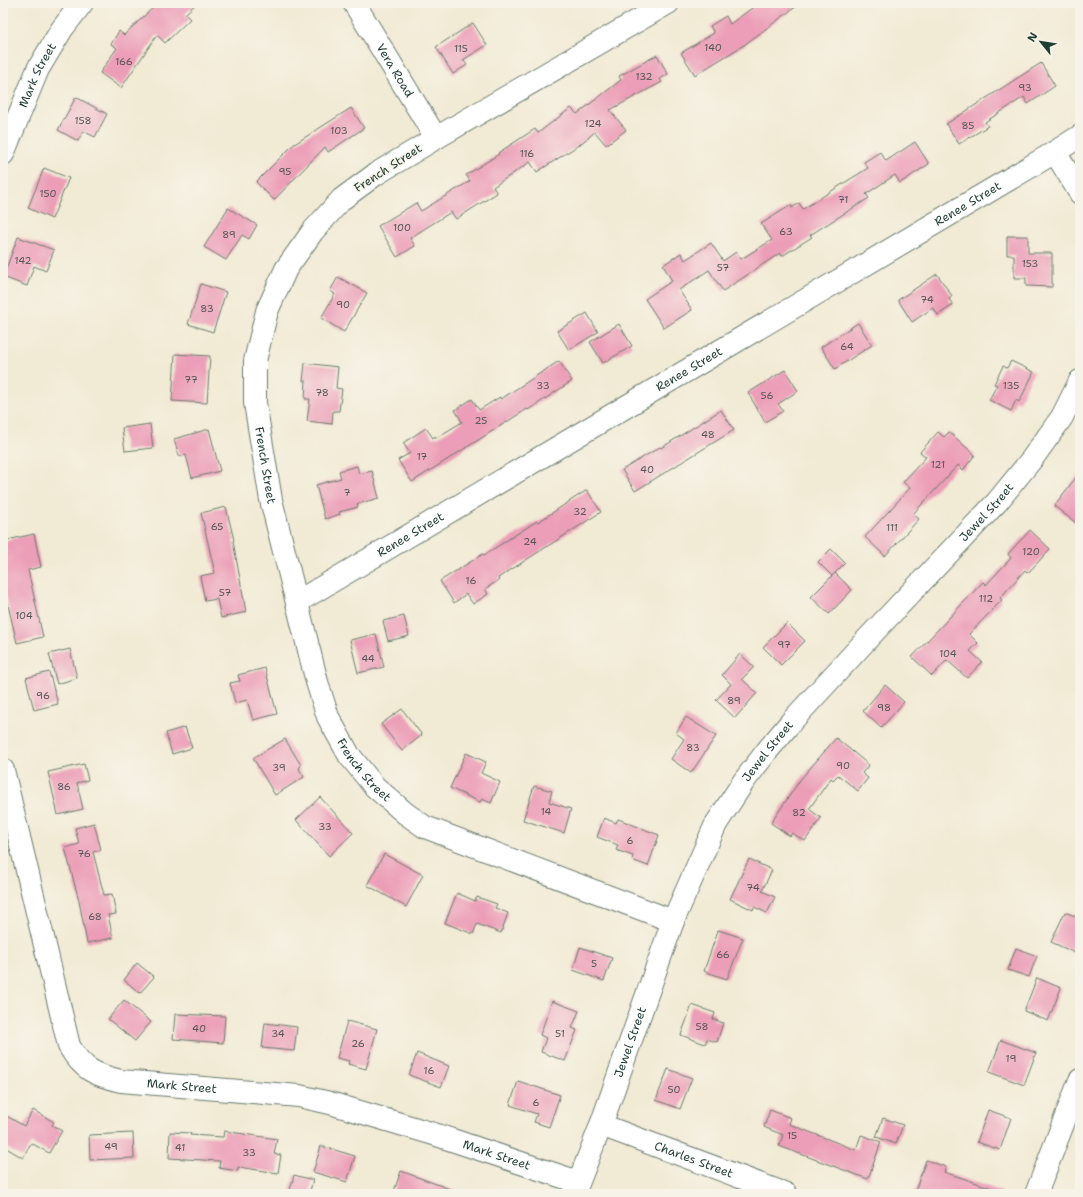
<svg xmlns="http://www.w3.org/2000/svg" width="1083" height="1197" font-family="'Shantell Sans',sans-serif">
  <rect width="100%" height="100%" fill="#f7f3e8"/>
  <filter id="ink" filterUnits="userSpaceOnUse"><feTurbulence type="fractalNoise" baseFrequency=".025" numOctaves="2"/><feDisplacementMap in="SourceGraphic" scale="8" xChannelSelector="R" yChannelSelector="G"/><feConvolveMatrix kernelMatrix="1 2 1 2 8 2 1 2 1" color-interpolation-filters="sRGB"/></filter>
  <filter id="wash" filterUnits="userSpaceOnUse"><feTurbulence type="fractalNoise" baseFrequency=".012" numOctaves="4" result="noise"/><feDisplacementMap in="SourceGraphic" scale="16" xChannelSelector="R" yChannelSelector="G"/><feGaussianBlur stdDeviation="0.9" result="paint"/><feColorMatrix in="noise" values="0 0 0 0 0 0 0 0 0 0 0 0 0 0 0 0 0 1.4 0 .05"/><feComposite in="paint" operator="in"/></filter>
  <g filter="url(#wash)">
    <rect width="100%" height="100%" fill="#f1ead4"/>
    <g id="blocks">
      <path fill="#ec9db7" d="M158,3H197L185,14L190,19L165,43L157,35L121,88L100,73L117,48L111,44L119,31L124,35Z
        M759,3H801L744,45L695,75L681,53L714,33L710,26L726,16L730,24Z
        M473,23L487,45L463,60L467,65L453,74L436,47Z
        M657,55L668,74L660,79L662,82L610,110L626,130L606,145L595,132L579,145L537,172L530,162L493,187L497,193L456,219L451,212L410,238L415,246L397,257L378,226L416,203L421,211L470,181L466,175L499,154L498,153L535,129L538,133L571,108L577,114L621,80L619,76Z
        M1041,63L1055,86L1028,104L1024,97L985,122L988,126L959,144L946,124Z
        M76,97L107,114L95,137L83,131L78,141L58,130Z
        M351,108L364,128L328,152L325,147L274,200L256,182L293,145Z
        M915,142L929,164L900,183L895,175L866,194L869,198L810,235L812,237L782,256L780,253L723,291L709,270L679,290L692,310L664,328L645,299L672,281L663,265L681,253L685,260L711,243L723,261L736,252L741,259L772,240L761,224L791,205L792,208L799,203L803,209L868,168L864,162L880,152L886,161Z
        M44,168L69,178L52,219L28,208Z
        M228,208L257,225L249,239L242,235L226,260L204,247Z
        M1007,236H1028V253H1052V287L1026,286V278H1014V255H1007Z
        M18,237L54,250L46,271L34,266L27,286L3,277Z
        M937,274L952,296L949,299L953,305L938,315L933,308L912,322L898,300Z
        M338,277L367,293L344,332L321,318L335,294L330,291Z
        M201,284L226,292L213,332L188,324Z
        M587,313L598,332L569,350L557,331Z
        M858,323L872,345L835,369L821,347Z
        M619,324L632,346L603,363L590,342Z
        M175,354L210,356L207,403L172,401Z
        M559,361L572,381L528,410L527,409L412,482L398,460L410,453L403,443L426,428L433,438L435,436L436,438L462,422L455,410L472,399L479,410L500,397L501,399Z
        M1011,361L1034,372L1019,402L1016,400L1011,411L989,400L997,385L994,384L1003,366L1007,368Z
        M305,363L338,367L336,388L342,389L339,411H333L332,424L307,421L310,399H305L306,381H303Z
        M785,370L798,391L778,404L783,411L765,422L748,393Z
        M721,410L734,430L635,491L622,470L660,447L661,448Z
        M150,424L153,448L125,451L122,428Z
        M209,429L220,471L192,478L186,455L179,456L174,439Z
        M938,432L944,437L949,432L975,455L963,470L958,465L913,514L919,519L885,556L865,537L910,488L903,482L926,457L920,452Z
        M357,466L359,474L372,471L379,498L357,504L358,507L339,512L340,514L325,519L316,485L341,478L339,471Z
        M1080,472V526L1054,506Z
        M587,490L601,512L498,578L499,580L485,589L488,594L473,604L466,594L454,603L440,581L483,554L484,555L537,521L538,522Z
        M226,507L234,540L233,541L246,612L221,618L217,599L205,601L200,576L215,573L201,513Z
        M1030,530L1050,549L1028,573L1025,570L1000,598L1002,600L969,634L978,643L970,651L982,662L967,678L947,660L932,676L912,657L983,582L986,585L1011,558L1008,554Z
        M34,534L41,567L28,570L43,637L17,643L3,584V541Z
        M831,549L845,563L832,576L818,562Z
        M835,573L852,590L829,614L811,597Z
        M404,616L409,636L388,641L383,621Z
        M787,623L805,641L781,665L763,647Z
        M376,634L384,667L358,673L350,640Z
        M70,649L77,678L57,684L49,654Z
        M740,654L754,667L742,679L757,693L735,718L716,700L731,684L722,675Z
        M265,668L277,714L253,720L247,700L235,703L230,683L240,681L238,675Z
        M49,672L58,704L34,710L26,678Z
        M885,685L904,702L881,728L863,711Z
        M402,709L422,735L402,751L381,724Z
        M686,717L716,736L691,773L671,759L684,739L676,733Z
        M185,727L192,748L172,754L166,733Z
        M836,738L869,765L862,773L868,778L858,791L838,775L833,780L831,778L809,809L821,818L805,841L792,833L790,836L771,823L800,780Z
        M285,739L301,765L299,769L304,777L275,795L253,758Z
        M466,753L486,762L481,773L500,782L491,803L482,799L480,802L450,788Z
        M84,764L88,780L77,783L83,809L58,815L48,772Z
        M534,786L552,791L549,802L571,809L564,833L523,820Z
        M320,797L353,833L329,856L296,820Z
        M604,818L616,823L618,819L659,835L648,866L632,860L633,856L616,850L618,845L597,837Z
        M94,823L101,850L93,852L104,895L112,894L116,914L108,915L113,938L87,943L79,901L65,848L79,844L75,828Z
        M384,854L423,875L406,907L367,885Z
        M749,859L772,870L762,891L775,897L767,913L754,907L753,910L730,899Z
        M457,893L475,901L477,897L497,904L495,908L508,913L501,933L477,924L473,934L445,923Z
        M1065,912L1080,918V941L1075,953L1051,942Z
        M718,930L743,938L727,979L704,971Z
        M580,947L612,958L604,981L573,970Z
        M1016,948L1037,956L1029,977L1008,970Z
        M137,963L154,977L140,993L124,980Z
        M1037,978L1061,988L1048,1021L1024,1011Z
        M124,1000L151,1022L135,1041L108,1019Z
        M552,1001L579,1011L572,1028L577,1030L565,1061L541,1052L546,1038L540,1035Z
        M692,1005L715,1013L713,1019L723,1023L717,1042L707,1039L705,1044L681,1035Z
        M175,1014L225,1016L223,1043L173,1039Z
        M347,1021L377,1029L366,1069L348,1064L349,1061L337,1058Z
        M265,1023L297,1027L294,1051L262,1048Z
        M1001,1040L1036,1053L1024,1085L989,1072Z
        M417,1053L449,1066L441,1087L409,1075Z
        M668,1069L692,1078L680,1109L656,1100Z
        M518,1081L560,1095L549,1127L534,1122L537,1114L510,1105Z
        M33,1110L54,1122L52,1125L62,1131L49,1153L31,1143L23,1158L3,1146V1114L24,1126Z
        M770,1110L791,1118L789,1124L856,1150L861,1135L881,1142L868,1179L779,1146L783,1135L764,1127Z
        M988,1110L1011,1118L1000,1150L977,1142Z
        M883,1118L903,1125L896,1144L876,1137Z
        M224,1131L277,1139L274,1154L281,1155L278,1173L238,1167V1171L219,1168L220,1161L169,1158L170,1132L191,1133L190,1135L223,1137Z
        M133,1133L134,1158L90,1160L89,1135Z
        M321,1146L355,1156L347,1182L313,1172Z
        M926,1160L946,1167L944,1172L1001,1191V1194H914Z
        M401,1171L458,1192L457,1194H393Z
        M294,1175L313,1180L309,1194H289Z"/>
    </g>
  </g>
  <g filter="url(#ink)">
    <use href="#blocks" fill-opacity="0" stroke="#687a6c" stroke-width="1"/>
    <g fill="none" stroke-linecap="round" stroke-linejoin="round">
      <g stroke="#687a6c" stroke-width="24">
        <g id="street">
          <path id="s1" d="M354,3L436,138"/>
          <path id="s2" d="M668,3L436,138L376,174L342,199L313,231L286,269L267,311L255,361V403L271,500L317,682L328,717L349,755L374,786L405,813L425,827L673,921"/>
          <path d="M1055,152L1080,193"/>
          <path id="s3" d="M3,154L38,69L62,29L82,3"/>
          <path id="s4" d="M297,602L1055,152L1080,136"/>
          <path id="s5" d="M3,770L69,1046C83,1070 95,1075 121,1081L299,1096L330,1103L437,1135L578,1182"/>
          <path id="s6" d="M601,1125L786,1194"/>
          <path id="s7" d="M574,1194L601,1125L673,921L716,824L744,781L767,751L791,722L870,636L997,502L1032,459L1062,417L1080,381"/>
          <path d="M1036,1194L1080,1080"/>
        </g>
      </g>
      <use href="#street" stroke="#fff" stroke-width="22"/>
    </g>
  </g>
  <g text-anchor="middle" stroke-width="3" stroke-linejoin="round" paint-order="stroke">
    <g font-size="10" fill="#525555">
      <text x="713" y="51">140</text>
      <text x="461" y="52">115</text>
      <text x="124" y="65">166</text>
      <text x="644" y="80">132</text>
      <text x="1025" y="91">93</text>
      <text x="83" y="124">158</text>
      <text x="593" y="127">124</text>
      <text x="968" y="129">85</text>
      <text x="339" y="134">103</text>
      <text x="527" y="157">116</text>
      <text x="285" y="175">95</text>
      <text x="48" y="197">150</text>
      <text x="843" y="203">71</text>
      <text x="402" y="231">100</text>
      <text x="786" y="235">63</text>
      <text x="229" y="238">89</text>
      <text x="23" y="264">142</text>
      <text x="1030" y="267">153</text>
      <text x="723" y="271">57</text>
      <text x="927" y="303">74</text>
      <text x="343" y="308">90</text>
      <text x="207" y="312">83</text>
      <text x="847" y="350">64</text>
      <text x="191" y="383">77</text>
      <text x="543" y="389">33</text>
      <text x="1011" y="389">135</text>
      <text x="322" y="396">78</text>
      <text x="767" y="399">56</text>
      <text x="481" y="424">25</text>
      <text x="708" y="438">48</text>
      <text x="422" y="460">17</text>
      <text x="938" y="468">121</text>
      <text x="647" y="473">40</text>
      <text x="347" y="496">7</text>
      <text x="580" y="515">32</text>
      <text x="217" y="530">65</text>
      <text x="892" y="531">111</text>
      <text x="530" y="545">24</text>
      <text x="1031" y="555">120</text>
      <text x="471" y="584">16</text>
      <text x="225" y="596">57</text>
      <text x="986" y="602">112</text>
      <text x="24" y="619">104</text>
      <text x="784" y="648">97</text>
      <text x="948" y="657">104</text>
      <text x="368" y="662">44</text>
      <text x="43" y="699">96</text>
      <text x="734" y="704">89</text>
      <text x="884" y="711">98</text>
      <text x="693" y="751">83</text>
      <text x="843" y="769">90</text>
      <text x="279" y="771">39</text>
      <text x="64" y="790">86</text>
      <text x="546" y="815">14</text>
      <text x="799" y="816">82</text>
      <text x="325" y="830">33</text>
      <text x="630" y="844">6</text>
      <text x="84" y="857">76</text>
      <text x="753" y="891">74</text>
      <text x="95" y="920">68</text>
      <text x="723" y="958">66</text>
      <text x="594" y="967">5</text>
      <text x="702" y="1030">58</text>
      <text x="199" y="1032">40</text>
      <text x="278" y="1037">34</text>
      <text x="560" y="1037">51</text>
      <text x="358" y="1047">26</text>
      <text x="1011" y="1062">19</text>
      <text x="429" y="1074">16</text>
      <text x="674" y="1093">50</text>
      <text x="536" y="1106">6</text>
      <text x="792" y="1139">15</text>
      <text x="111" y="1150">49</text>
      <text x="180" y="1151">41</text>
      <text x="249" y="1156">33</text>
    </g>
    <g font-size="12" fill="#1f3d34" stroke="#f7f3e8">
      <text dy="4" stroke="none"><textPath href="#s1" startOffset="79">Vera Road</textPath></text>
      <text dy="4" stroke="none"><textPath href="#s3" startOffset="86">Mark Street</textPath></text>
      <text transform="translate(388 168) rotate(-33)" y="4">French Street</text>
      <text dy="4" stroke="none"><textPath href="#s4" startOffset="780">Renee Street</textPath></text>
      <text dy="4" stroke="none"><textPath href="#s4" startOffset="456">Renee Street</textPath></text>
      <text dy="4" stroke="none"><textPath href="#s2" startOffset="673">French Street</textPath></text>
      <text dy="4" stroke="none"><textPath href="#s7" startOffset="810">Jewel Street</textPath></text>
      <text dy="4" stroke="none"><textPath href="#s4" startOffset="132">Renee Street</textPath></text>
      <text dy="4" stroke="none"><textPath href="#s7" startOffset="486">Jewel Street</textPath></text>
      <text dy="4" stroke="none"><textPath href="#s2" startOffset="997">French Street</textPath></text>
      <text dy="4" stroke="none"><textPath href="#s7" startOffset="162">Jewel Street</textPath></text>
      <text dy="4" stroke="none"><textPath href="#s5" startOffset="410">Mark Street</textPath></text>
      <text dy="4" stroke="none"><textPath href="#s5" startOffset="734">Mark Street</textPath></text>
      <text dy="4" stroke="none"><textPath href="#s6" startOffset="99">Charles Street</textPath></text>
    </g>
  </g>
  <rect width="1083" height="1197" fill="none" stroke="#f7f3e8" stroke-width="16"/>
  <g transform="translate(1041 42) rotate(300)" stroke="#f7f3e8" stroke-width="3" paint-order="stroke">
  <path d="M0-3L7 15L0 10L-7 15Z" fill="#1f3d34"/>
  <text y="-6" font-size="11" font-weight="bold" text-anchor="middle" fill="#1f3d34">N</text>
  </g>
</svg>
